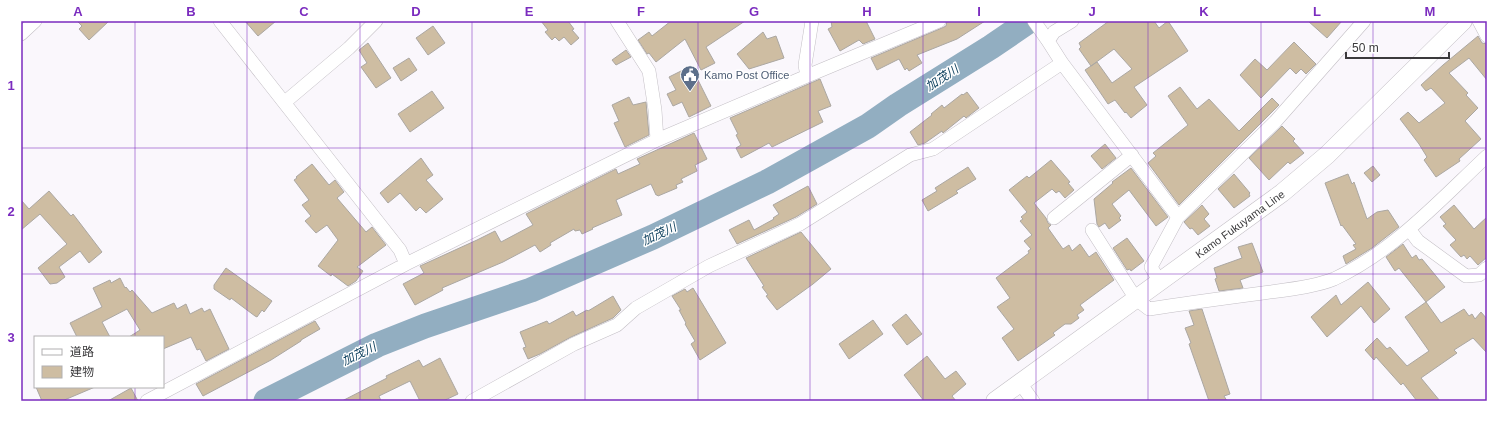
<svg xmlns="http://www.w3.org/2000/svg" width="1508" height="422" font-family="Helvetica,'Noto Sans JP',sans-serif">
  <rect width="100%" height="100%" fill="#faf7fc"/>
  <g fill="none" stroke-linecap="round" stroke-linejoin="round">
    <path stroke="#92aec1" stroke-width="25" d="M266,401L377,345L425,326L531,290L653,237L767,182L868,126L898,105L991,47L1029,21"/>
  </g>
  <path fill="#cebda2" stroke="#aba7a2" d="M77,21H109L89,40L79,29L82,26Z
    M245,21H276L258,36Z
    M541,21H568L574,29L572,30L579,38L571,45L564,37L559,41L555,37L552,40L545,32L548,30Z
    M671,21H745L706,47L715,63L701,70L685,39L656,62L649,53L647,54L638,40L649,32L652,36Z
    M831,21H866L875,39L863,44L859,40L840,51L828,29L832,27Z
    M947,21H985L957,39L917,55L922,63L909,71L907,68L905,70L899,59L877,70L871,58L942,28L946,26Z
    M1109,21H1154L1159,28L1168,21L1188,51L1134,87L1147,105L1131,118L1126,112L1125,113L1115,100L1108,104L1085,70L1097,62L1112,83L1132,69L1114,49L1091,66L1079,49L1081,47L1079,43Z
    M1308,21H1342L1327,38Z
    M433,26L445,43L428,55L416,38Z
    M763,32L767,39L776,36L784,58L749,69L737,54Z
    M1478,36L1482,43L1487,44V80L1469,58L1449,73L1468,93L1466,95L1478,108L1465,121L1481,139L1459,159L1460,161L1436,177L1424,160L1427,157L1419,144L1400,119L1408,112L1419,123L1445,103L1431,88L1426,91L1421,85L1443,65Z
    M1294,42L1316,64L1306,74L1301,69L1296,74L1290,68L1261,98L1240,75L1255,59L1267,70Z
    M368,43L391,78L376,88L361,67L367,63L359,50Z
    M626,50L631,57L616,65L612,60Z
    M409,58L417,70L401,81L393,68Z
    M691,66L711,106L689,117L682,102L673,106L667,94L676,90L669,77Z
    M820,79L831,106L818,111L823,122L772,147L769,143L741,158L736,148L741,145L736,135L738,134L730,118Z
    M1180,87L1197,109L1209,99L1239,131L1272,98L1279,105L1179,205L1148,163L1156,156L1153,153L1188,125L1168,96Z
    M432,91L444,108L410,132L398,114Z
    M967,92L979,108L966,118L964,116L943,133L942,131L925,143L918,145L910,132L932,115L931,114L942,105L944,108L962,94L963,95Z
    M629,97L633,105L646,102L649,135L625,147L614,123L619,121L612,105Z
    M1282,126L1295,139L1293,141L1304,153L1290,164L1288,162L1269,180L1249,158Z
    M694,133L707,159L695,165L697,171L681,179L683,182L676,185L677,188L658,196L657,195H656L651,184L616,200L622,215L592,228L593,229L582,234L580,230L575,231L574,229L550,243L551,245L540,252L535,245L503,262L442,288L443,290L415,305L403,284L424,273L420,266L477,240L495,231L501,242L533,225L526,214L616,169L618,174L640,164L637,159Z
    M1105,144L1116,158L1102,169L1091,156Z
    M421,158L433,175L426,180L443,199L426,213L420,207L416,211L400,193L388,203L380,193Z
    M1051,160L1070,182L1068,183L1074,190L1065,198L1059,191L1056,193L1052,189L1034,203L1046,218L1048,223L1051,225L1048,228L1063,249L1069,245L1072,251L1080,244L1089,257L1096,252L1114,280L1080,305L1084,310L1077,315L1079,318L1071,324H1065L1053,333L1055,335L1018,361L1002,338L1014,329L997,307L1010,298L996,278L1029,253L1028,251L1031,249L1024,241L1032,235L1020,221L1023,219L1021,217L1027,212L1009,190L1027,176L1029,178Z
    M312,164L329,185L335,180L344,192L337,198L366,232L372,227L386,245L357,267L363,271L356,281L348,286L332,274L331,276L318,266L338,240L327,225L316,233L305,221L311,216L302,205L309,200L294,180L297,178L296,177Z
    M1373,166L1380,175L1372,182L1364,173Z
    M968,167L976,179L956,191L958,193L928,211L922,200L937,191L935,188Z
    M1131,168L1168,217L1156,226L1129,190L1112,204L1121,216L1119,218L1121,220L1109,229L1105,223L1099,227L1097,224L1094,199L1113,183L1112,182Z
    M1234,174L1250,193L1249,194L1250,196L1234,208L1218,189Z
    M1348,174L1352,184L1354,182L1367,219L1377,212L1388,210L1399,227L1372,248L1346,264L1343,256L1356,249L1353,245L1356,244L1342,225L1341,226L1325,183Z
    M808,186L817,204L796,217L737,244L729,230L749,220L754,230L774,219L773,218L779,214L773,205Z
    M49,191L71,216L73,214L102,252L89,263L80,251L59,267L65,277L57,283L50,284L38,268L67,244L40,214L21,230V200L29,209Z
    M1202,205L1209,214L1204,219L1210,226L1198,235L1192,228L1190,229L1184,222Z
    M1454,205L1474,229L1487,217V257L1478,265L1470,256L1467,259L1464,255L1461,257L1450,245L1456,240L1443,226L1446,224L1440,217Z
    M801,232L831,269L813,284L777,310L766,296L768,295L762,287L764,286L746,258Z
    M1127,238L1144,261L1131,271L1130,269L1127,270L1113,248Z
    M1252,243L1263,272L1240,280L1243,288L1219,291L1215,279L1217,278L1214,268L1242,258L1238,247Z
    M1403,244L1412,258L1416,255L1419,260L1422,259L1445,287L1426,302L1399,268L1395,271L1386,257Z
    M226,268L272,301L264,312L262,310L257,317L255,316L231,298L230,300L214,289V285Z
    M120,278L125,288L126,287L130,292L132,290L152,313L174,303L177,309L186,304L190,314L202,308L204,312L210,309L229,349L206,361L200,349L197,350L191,337L163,349V337H129L140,330L127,309L102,322L110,337H77L70,323L102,307L93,288L110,280L111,283Z
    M1368,282L1390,309L1374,323L1361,306L1327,337L1311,317L1336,295L1341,305Z
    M693,288L726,343L700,360L691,344L695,341L685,324L686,323L679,310H681L672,296L685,289L687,292Z
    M613,296L621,310L613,318L571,337L540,354L528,359L523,348L526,347L520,332L547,321L549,324L573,311L576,316L587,310L588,311Z
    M1426,302L1441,323L1464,309L1469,316L1472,314L1475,319L1481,312L1487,319V353L1473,338L1454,350L1457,353L1421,378L1440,401H1417L1403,383L1401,385L1376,357L1374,360L1365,350L1377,338L1387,349L1390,347L1407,366L1429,351L1405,317Z
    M1202,309L1230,394L1224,396L1227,401H1209L1189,344L1191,343L1185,328L1194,325L1189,311Z
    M906,314L922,334L907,345L892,325Z
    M873,320L883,334L849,359L839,344Z
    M315,321L320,329L301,340V341L271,360L203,396L196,384Z
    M927,356L945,379L956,371L966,384L952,396L956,401H924L904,375Z
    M440,358L458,394L443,401H420L410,381L379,396L381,401H342L387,378L386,376L419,360L423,367Z
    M36,387H95L62,401H42Z
    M131,388L138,401H108Z"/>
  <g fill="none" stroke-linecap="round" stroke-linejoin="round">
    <g stroke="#c3bfc5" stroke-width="14">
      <path id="minor" d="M220,21L400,250L406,264
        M617,21L649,71L655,110L657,140
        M1034,21L1048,41
        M1072,21L1054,32L1048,41L1062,63L1178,217
        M1479,21L1487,36
        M21,34L35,21
        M807,76L805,65L812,21
        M285,102L349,48L376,21
        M1054,218L1132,155
        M1409,229L1418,241L1466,276L1479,275L1487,268
        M1092,230L1136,299L1149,309C1187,303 1225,298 1263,293C1284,290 1315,287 1334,279C1394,251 1440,200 1487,156
        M1160,282L1151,267L1178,217L1275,122L1364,21
        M1020,383L1033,401
        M147,401L406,264L657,140L807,76L939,21
        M472,401L574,344L617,325L636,308L709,266L800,224L910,155L933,149L1062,63"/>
    </g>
    <g stroke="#c3bfc5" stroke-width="19">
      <path id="secondary" d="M995,401L1282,193L1327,155L1463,21"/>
    </g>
    <use href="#minor" stroke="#fff" stroke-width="13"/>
    <use href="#secondary" stroke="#fff" stroke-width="18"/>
  </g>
  <path fill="none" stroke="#7b2cbf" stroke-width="1" stroke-opacity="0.55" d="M135,21V337M247,21V401M360,21V401M472,21V401M585,21V401M698,21V401M810,21V401M923,21V401M1036,21V401M1148,21V401M1261,21V401M1373,21V401M21,148H1487M21,274H1487M135,387V401"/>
  <defs>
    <g id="civic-pin" transform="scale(1)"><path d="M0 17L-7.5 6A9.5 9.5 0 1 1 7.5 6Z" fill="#5c6f8a" stroke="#fff"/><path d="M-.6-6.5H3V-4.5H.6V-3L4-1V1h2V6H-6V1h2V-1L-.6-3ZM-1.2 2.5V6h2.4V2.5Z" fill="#fff"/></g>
  </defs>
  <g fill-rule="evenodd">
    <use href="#civic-pin" x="690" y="75"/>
  </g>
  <g text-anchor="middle" stroke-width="3" stroke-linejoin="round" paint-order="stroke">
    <g font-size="11" fill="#4e5e75" stroke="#fff" text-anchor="start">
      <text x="704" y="79">Kamo Post Office</text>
    </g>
    <g font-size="11" fill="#3b3a3c" stroke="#fff">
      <text transform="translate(1240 224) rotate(-36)" y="4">Kamo Fukuyama Line</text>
    </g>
    <g font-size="12" font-style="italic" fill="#124461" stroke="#fff">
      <text transform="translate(942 78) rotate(-33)" y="4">加茂川</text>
      <text transform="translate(659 234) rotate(-25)" y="4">加茂川</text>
      <text transform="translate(359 354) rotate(-26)" y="4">加茂川</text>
    </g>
  </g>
  <rect width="1508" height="422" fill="none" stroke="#ffffff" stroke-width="44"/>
  <rect x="34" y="336" width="130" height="52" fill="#ffffff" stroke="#b1b0b1"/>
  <rect x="42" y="349" width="20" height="6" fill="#ffffff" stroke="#b1b0b1"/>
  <text x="70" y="356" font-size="12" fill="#3b3a3c">道路</text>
  <rect x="42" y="366" width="20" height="12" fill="#cebda2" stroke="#b1b0b1"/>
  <text x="70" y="376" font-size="12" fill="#3b3a3c">建物</text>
  <path d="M1346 52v6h103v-6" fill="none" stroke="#3b3a3c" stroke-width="2"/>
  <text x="1352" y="52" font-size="12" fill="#3b3a3c" stroke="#ffffff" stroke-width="3" paint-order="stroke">50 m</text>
  <rect x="22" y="22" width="1464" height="378" fill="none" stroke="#7b2cbf" stroke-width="1.5"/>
  <g font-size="13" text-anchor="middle" font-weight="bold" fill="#7b2cbf">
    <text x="78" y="16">A</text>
    <text x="191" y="16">B</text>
    <text x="304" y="16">C</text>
    <text x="416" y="16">D</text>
    <text x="529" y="16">E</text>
    <text x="641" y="16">F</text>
    <text x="754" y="16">G</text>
    <text x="867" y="16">H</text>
    <text x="979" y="16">I</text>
    <text x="1092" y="16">J</text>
    <text x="1204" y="16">K</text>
    <text x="1317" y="16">L</text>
    <text x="1430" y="16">M</text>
    <text x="11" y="90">1</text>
    <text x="11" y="216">2</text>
    <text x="11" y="342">3</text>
  </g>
</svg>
